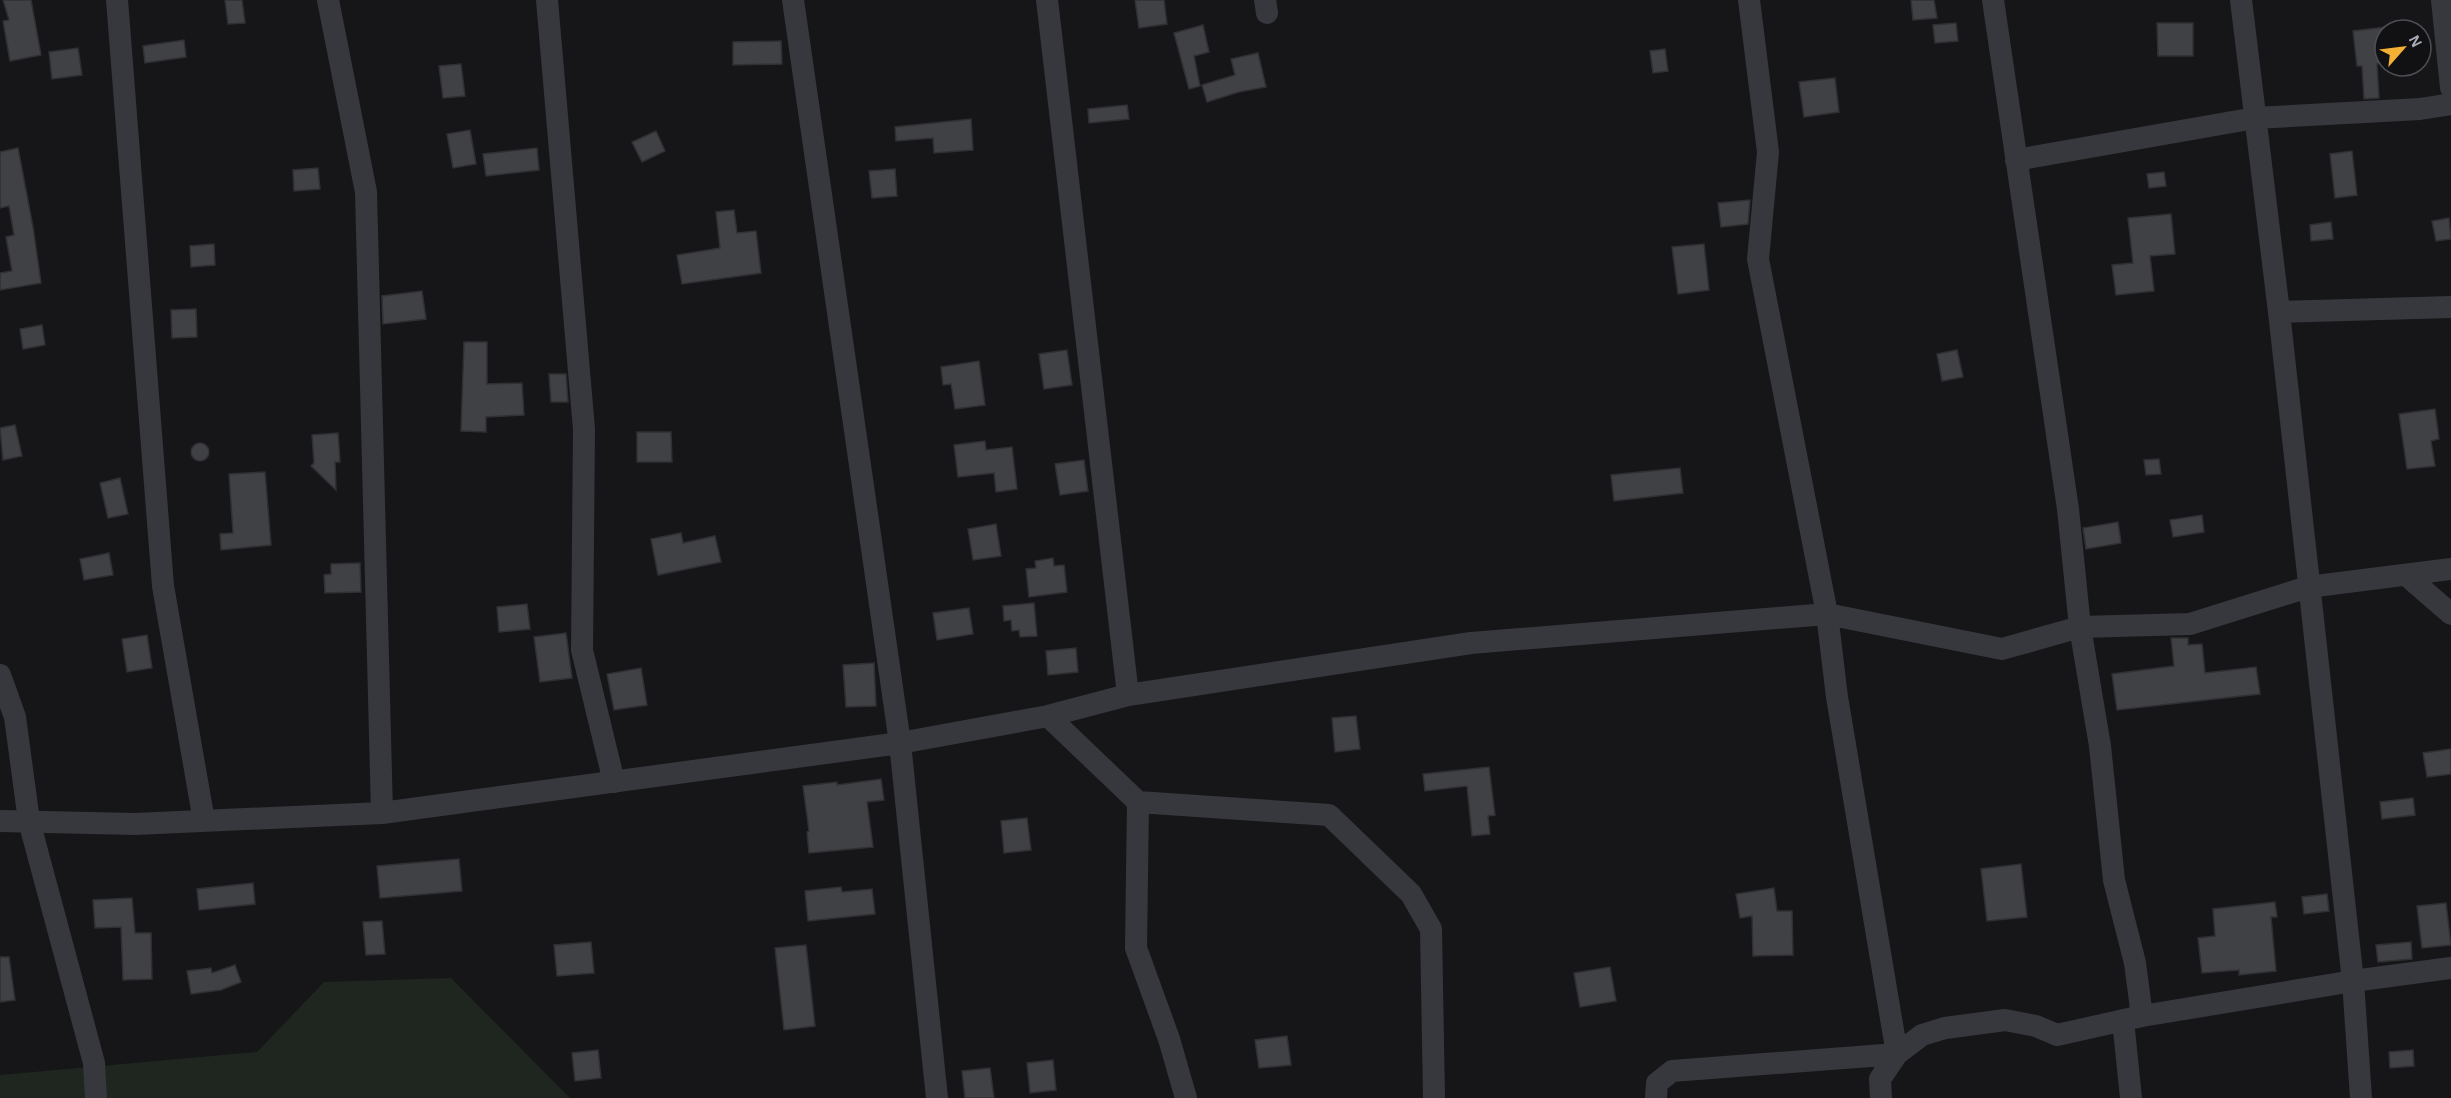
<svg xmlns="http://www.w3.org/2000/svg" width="2451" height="1098" font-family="'Alegreya Sans',sans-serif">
  <rect width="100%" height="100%" fill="#161618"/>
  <path fill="#1e261f" d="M451,978L570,1098H0V1075L257,1052L324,982Z"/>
  <path fill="#404145" stroke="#303034" stroke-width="1.5" d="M3,0H31L41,55L10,61L3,21L9,20Z
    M225,0H242L245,23L228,24Z
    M1135,0H1164L1167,24L1139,28Z
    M1911,0H1934L1937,18L1913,20Z
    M1956,23L1958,41L1935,43L1933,25Z
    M2157,23H2193V56H2158Z
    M1203,25L1209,52L1194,56L1200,86L1189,89L1174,33Z
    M2385,27V63L2377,64L2379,98L2364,99L2362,66H2357L2353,31Z
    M184,40L186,57L145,63L143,46Z
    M781,41L782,64L733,65V42Z
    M78,48L82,75L52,79L49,52Z
    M1665,49L1668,71L1653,73L1650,51Z
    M1258,53L1266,87L1239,92L1207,102L1202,85L1235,75L1231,59Z
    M461,64L465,96L443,98L439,66Z
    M1835,78L1839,112L1804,117L1799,82Z
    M1127,105L1129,119L1089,123L1088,109Z
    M971,119L973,150L934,153L933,138L896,141L895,127Z
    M470,130L476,164L453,168L447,134Z
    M656,131L665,151L642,162L632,142Z
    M18,148L33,227L41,283L0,290V273L12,271L6,237L14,235L9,206L0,208V152Z
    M537,148L539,170L486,176L483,154Z
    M2352,151L2357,195L2335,198L2330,154Z
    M318,168L320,189L294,191L293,170Z
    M895,169L897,196L872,198L869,171Z
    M2164,172L2166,186L2149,188L2147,174Z
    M1750,200L1748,224L1721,227L1718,203Z
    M734,210L737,233L756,231L761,273L682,284L677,255L720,248L716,212Z
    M2171,214L2175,254L2150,256L2154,291L2116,295L2112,265L2133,263L2128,218Z
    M2449,218L2451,239L2436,241L2432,221Z
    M2331,222L2333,239L2311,241L2310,225Z
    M214,244L215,265L191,267L190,246Z
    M1704,244L1709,290L1678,294L1672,247Z
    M422,291L426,319L383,324L382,296Z
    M196,309L197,337L172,338L171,310Z
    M42,325L45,345L23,349L20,329Z
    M464,342H487V384L522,383L524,415L486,417V432L461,431Z
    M1067,350L1072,385L1044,389L1039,354Z
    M1957,350L1963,377L1942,381L1937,354Z
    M979,361L985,405L955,409L951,384L943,385L941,367Z
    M549,374H566L568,402H551Z
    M2435,409L2439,439L2431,441L2435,466L2407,469L2399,414Z
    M15,425L22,456L3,460L0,428Z
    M637,432H671L672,462H637Z
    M338,433L340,462H335L336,490L311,466L314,463L312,435Z
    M985,441L986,450L1012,447L1017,489L996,492L994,473L958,477L954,445Z
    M191 452a9 9 0 1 1 18 0a9 9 0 1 1-18 0Z
    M2159,459L2161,474L2146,475L2144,460Z
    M1084,460L1088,491L1060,495L1055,464Z
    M1680,468L1683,493L1614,501L1611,475Z
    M265,472L271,545L221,550L220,534L233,533L229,474Z
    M120,478L128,514L108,518L100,483Z
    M2202,515L2204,532L2173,537L2170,520Z
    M2118,522L2121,543L2086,549L2083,528Z
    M996,524L1001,556L973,560L968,529Z
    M681,533L683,543L715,536L721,562L658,575L651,539Z
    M109,553L113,575L84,580L80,559Z
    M1053,558L1054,566L1064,565L1067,592L1029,597L1026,569L1036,568L1035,561Z
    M360,563L361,592L325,593L324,575L331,574V564Z
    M1034,603L1037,636L1020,637L1019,630L1012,631L1011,620L1004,621L1003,606Z
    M527,604L530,629L499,632L497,607Z
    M969,608L973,634L937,640L933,613Z
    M566,633L572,678L540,682L534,637Z
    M147,635L152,668L127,672L122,639Z
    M2171,638H2188V645L2202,644L2205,673L2256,667L2260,694L2117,710L2112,674L2174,666Z
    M1076,648L1078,672L1048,675L1046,651Z
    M874,663L876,706L846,707L843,665Z
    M641,668L647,705L614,710L607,674Z
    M1356,716L1360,749L1335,752L1332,718Z
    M2451,749V774L2427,777L2423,753Z
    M1489,767L1495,815L1488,816L1490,834L1472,836L1467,786L1425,791L1423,774Z
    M881,779L884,800L867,802L873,847L809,853L807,832L809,831L803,786L837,782V785Z
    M2413,798L2415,815L2382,819L2380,802Z
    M1027,818L1031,850L1004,853L1001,821Z
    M459,859L462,891L380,898L377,866Z
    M2021,864L2027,917L1987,921L1981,869Z
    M253,883L255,904L199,910L197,889Z
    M841,887L842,892L872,889L875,914L808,921L805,891Z
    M1774,888L1777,911H1792L1793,955L1753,956L1752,916L1740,918L1736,894Z
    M2327,894L2329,911L2304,914L2302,897Z
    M132,898L135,933H151L152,979L123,980L121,927L95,928L93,900Z
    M2275,902L2277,917H2271L2276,971L2239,975V970L2202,973L2198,938L2215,936L2213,909Z
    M2446,903L2451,945L2422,948L2417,906Z
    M382,921L385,954L366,955L363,922Z
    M591,942L594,973L557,976L554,945Z
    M2411,942L2412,959L2378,962L2376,945Z
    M806,945L815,1026L784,1030L775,948Z
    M0,957H9L15,1000L0,1002Z
    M235,965L241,982L221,990L191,994L187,971L211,968L212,973Z
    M1610,967L1616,1001L1580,1007L1574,973Z
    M1287,1036L1291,1065L1259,1068L1255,1040Z
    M598,1050L601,1078L575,1081L572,1053Z
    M2413,1050L2414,1066L2390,1068L2389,1052Z
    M1053,1060L1056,1090L1030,1093L1027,1063Z
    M990,1068L994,1098H965L962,1071Z"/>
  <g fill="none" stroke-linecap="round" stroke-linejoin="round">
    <path stroke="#37383d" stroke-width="22" d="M117,0L163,586L204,821
      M328,0L366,192L382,813
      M547,0L584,429L582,650L614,782
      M793,0L900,743L937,1098
      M1047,0L1128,695
      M1265,0L1267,13
      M1993,0L2068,509L2080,627L2100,746L2114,880L2135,963L2142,1016
      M2241,0L2279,312L2353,981L2361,1098
      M2442,0L2451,88
      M2016,160L2255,118L2420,109L2451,104
      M2279,312L2451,307
      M2406,575L2451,614
      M0,675L15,717L29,821L94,1063L96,1098
      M1048,716L1138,802L1329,815L1411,894L1431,929L1434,1098
      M1138,802L1136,948L1169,1039L1186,1098
      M0,821L135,824L382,813L900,743L1048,716L1128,695L1471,643L1827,614L2002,649L2080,627L2190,624L2308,587L2451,569
      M2123,1020L2131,1098
      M1656,1098L1657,1083L1672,1071L1897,1054L1837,697L1827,614L1758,259L1768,152L1749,0
      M1881,1098L1880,1079L1897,1054L1922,1035L1945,1028L2005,1020L2036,1026L2057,1035L2142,1016L2353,981L2451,968"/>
  </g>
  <g transform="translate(2403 48) rotate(62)"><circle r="28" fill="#111113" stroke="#4d4f55" stroke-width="1.5"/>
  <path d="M0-4.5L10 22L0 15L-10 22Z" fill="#f2b134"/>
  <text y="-9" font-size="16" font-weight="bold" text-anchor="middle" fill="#a8adb8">N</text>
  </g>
</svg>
